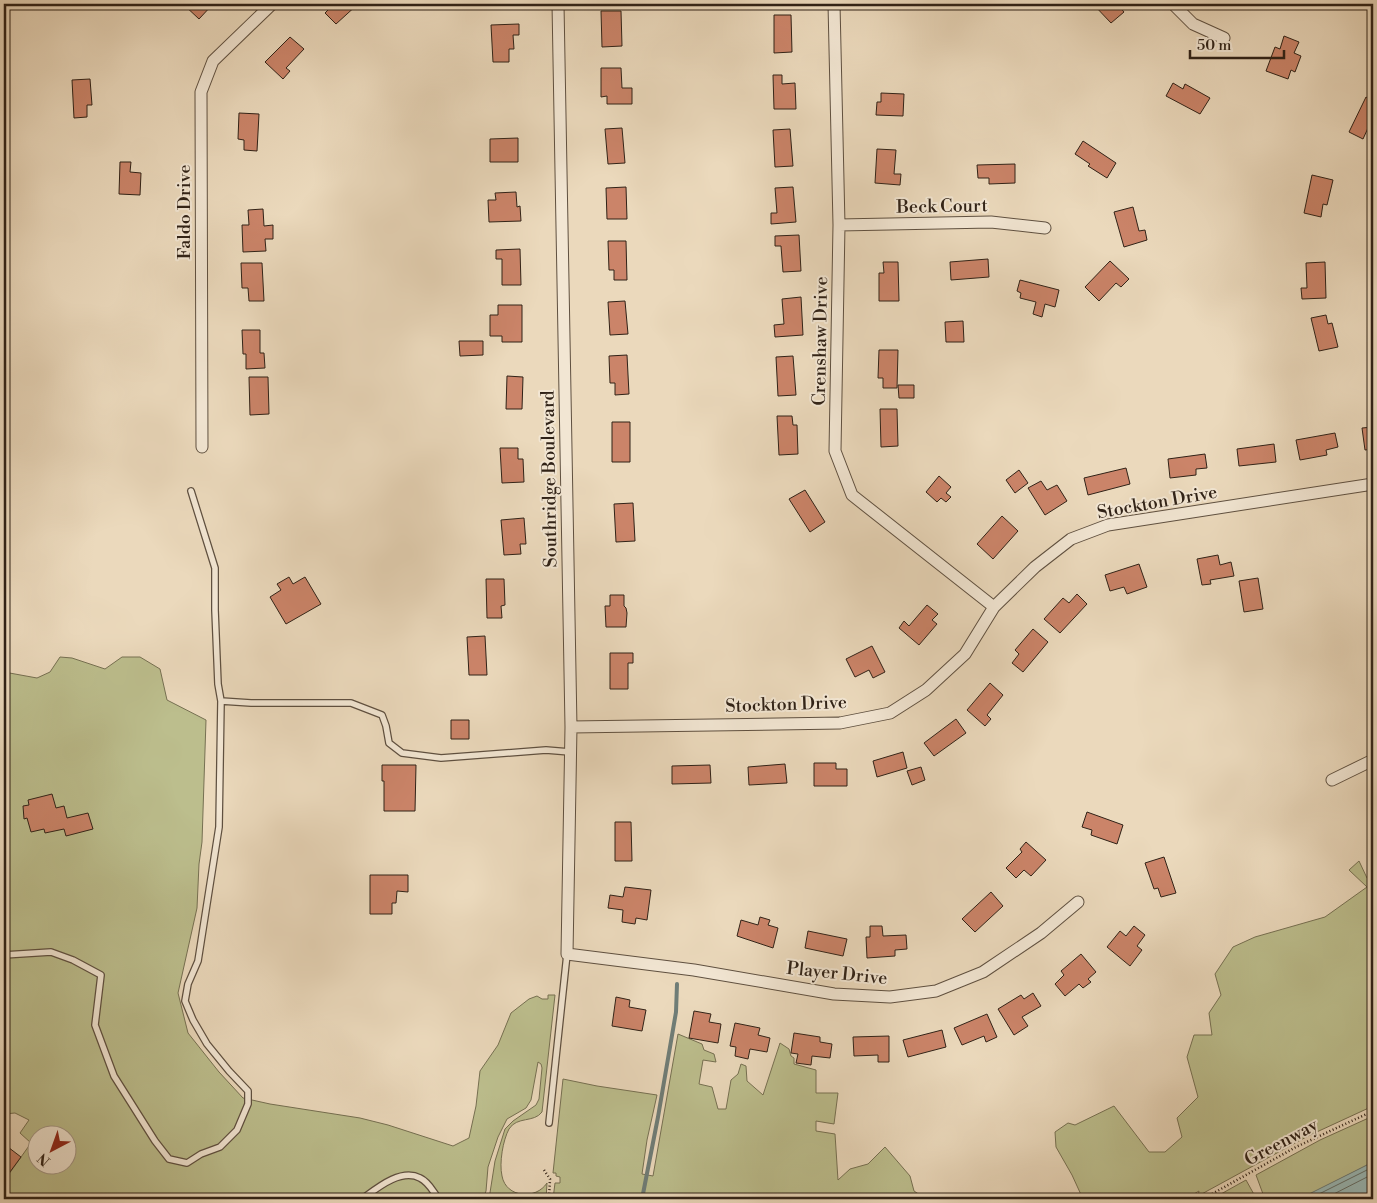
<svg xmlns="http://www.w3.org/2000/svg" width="1377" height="1203" font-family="'Libre Bodoni',serif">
  <rect width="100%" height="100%" fill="#ebd9bc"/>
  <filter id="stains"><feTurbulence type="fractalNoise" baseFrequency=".004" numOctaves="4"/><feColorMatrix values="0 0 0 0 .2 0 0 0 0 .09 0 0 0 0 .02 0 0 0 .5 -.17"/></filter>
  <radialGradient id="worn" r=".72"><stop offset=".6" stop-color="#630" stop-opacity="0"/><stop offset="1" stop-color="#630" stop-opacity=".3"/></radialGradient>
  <path fill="#bcbe8d" stroke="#767052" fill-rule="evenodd" d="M60,657L72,658L105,669L122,657H140L160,669L167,700L206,720L202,842L199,864L197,908L178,993L188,1033L219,1072L243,1098L270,1104L360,1118L388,1125L453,1146L469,1138L476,1106L480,1071L498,1045L511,1013L529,999L537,996L542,999H548V995H555L542,1112C534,1123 517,1116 509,1129C503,1140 499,1163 502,1176C506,1198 536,1200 547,1183L546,1199H489L495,1161L505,1129L513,1121L536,1105L539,1099L542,1068L541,1064L538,1062L531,1100L526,1108L507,1119L498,1137L488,1167L486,1191L483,1199H4V1181L31,1143L20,1133L29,1120L15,1113L4,1114V672L37,678L50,672ZM38,1136H68V1166H38Z
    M1359,861L1367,878L1373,885V1106L1308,1136L1198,1196L1199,1191L1185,1199H1083L1072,1175L1056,1147L1055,1132L1068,1123L1075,1125L1114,1106L1149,1152H1165L1182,1137L1177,1118L1198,1097L1187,1057L1194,1035H1212L1209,1013L1221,995L1215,974L1233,947L1255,937L1325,917L1367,887L1349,870Z
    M678,1034L702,1044L704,1050L714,1054L716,1062L703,1060L699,1084L712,1087L718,1109H726L731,1080L738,1074L741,1064L746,1066L747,1081L763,1095L780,1043L789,1049L791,1056L794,1058V1064L816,1070V1093H838L834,1124L816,1121V1131L835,1134L838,1180L850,1169L868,1164L885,1147L910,1176L914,1191L926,1199H553L555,1183H560V1177L556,1176V1173H553L563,1079L597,1086L657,1095L647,1140L642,1174L653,1176Z
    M1373,1116V1162L1301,1199H1212L1246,1180L1256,1198L1263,1194L1256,1175L1320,1140Z"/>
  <path fill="#99b9b7" stroke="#6f7d77" d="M1373,1162V1199H1301L1303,1197Z"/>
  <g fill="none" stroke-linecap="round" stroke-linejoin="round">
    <path stroke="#646e67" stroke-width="1" d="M1309,1199L1373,1167
      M1324,1199L1373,1174"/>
    <path stroke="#6f7d77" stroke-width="4" d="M642,1199L658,1117L676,1012L677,984"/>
  </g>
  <path fill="#cb8469" stroke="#302217" d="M183,4H213L199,19Z
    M334,4H358L336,24L325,13Z
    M1093,4H1117L1124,12L1111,23Z
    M601,11H621L622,46L602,47Z
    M774,15H791L792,52L774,53Z
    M519,24V35H513L514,49H509V62H493L491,25Z
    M1284,36L1299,42L1294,53L1301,56L1295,72L1291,70L1288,79L1266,71L1275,47L1280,49Z
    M290,37L304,49L286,68L290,71L283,79L265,62Z
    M601,68H621L622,88H632V104H607V96L601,97Z
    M773,75H782V84L795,83L796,109H774Z
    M90,79L92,105H87V117L74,118L72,80Z
    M1173,83L1183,89L1185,84L1210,98L1200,114L1166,96Z
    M881,93L904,94L903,116L876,115L877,102H881Z
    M1366,97L1373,101V126L1371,130L1368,128L1363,139L1349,132Z
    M239,113L259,114L257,151L244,150V140L238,139Z
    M622,128L625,163L608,164L605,129Z
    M790,129L793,166L775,167L773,130Z
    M518,138V162H490V139Z
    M1083,141L1116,163L1107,178L1088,166L1090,164L1075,154Z
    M877,149L896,150L894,174H901L900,185L875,183Z
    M120,162H131L130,172L141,173L140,195L119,194Z
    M1015,164V183L989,184V178H978L977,165Z
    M1312,175L1333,180L1327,205L1323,204L1321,217L1304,213Z
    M626,187L627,219H607L606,188Z
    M793,187L796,222L771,224V213H777L775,188Z
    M516,192L517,207L520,206L521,221L489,222L488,200H496L495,193Z
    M1133,207L1139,231L1145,230L1147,240L1124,247L1114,212Z
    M263,209L264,226L273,225V239H265L266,251L243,252L242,225H249L248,210Z
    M799,235L801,271L783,272L781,246H775V236Z
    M608,241H626L627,280H614V270H609Z
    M520,249L521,285H502V259H496V250Z
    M988,259L989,277L951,280L950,262Z
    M1110,261L1129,279L1121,287L1116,283L1099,301L1085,287Z
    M883,262H898L899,301H879V273H884Z
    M1325,262L1326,298L1302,299L1301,288H1307L1306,263Z
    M241,263H262L264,301H249L248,288H242Z
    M1020,280L1059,290L1055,307L1045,304L1042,317L1033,314L1036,302L1020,298L1021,293L1017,291Z
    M801,297L803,335L775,337L774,325L784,324L782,299Z
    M625,301L628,334L610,335L608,302Z
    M498,305H522V342H502V336H490V315H498Z
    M1326,315L1328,324L1332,323L1338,347L1319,351L1311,318Z
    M963,321L964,342H946L945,322Z
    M242,330H260V353H264L265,368L246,369V354H243Z
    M459,341H483V355L460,356Z
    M879,350H898L897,388H883V378H878Z
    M627,355L629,394L615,395V383H610L609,356Z
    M793,356L796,395L778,396L776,357Z
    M507,376L523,377L522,409H506Z
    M249,377H268L269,414L250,415Z
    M898,385H914V398H899Z
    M880,409H897L898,446L881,447Z
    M777,416H792L793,425H797L798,454L779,455Z
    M612,422H630V462H612Z
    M1373,427V449L1365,450L1362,428Z
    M1335,433L1338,447L1326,450L1327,455L1300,460L1296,440Z
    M1274,444L1276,462L1239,466L1237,449Z
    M500,448H518V459H523L524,482L502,483Z
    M1205,454L1207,468L1196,469V475L1170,478L1168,459Z
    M1126,468L1130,484L1088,495L1084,478Z
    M1019,470L1028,483L1015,493L1006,480Z
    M939,476L951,487L946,493L951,497L946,502L941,498L937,502L926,492Z
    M1041,481L1047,490L1057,485L1067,501L1045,515L1028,488Z
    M805,490L825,522L810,532L789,499Z
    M633,503L635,541L616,542L614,504Z
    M1002,516L1018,531L993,559L977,544Z
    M524,518L526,544H520L521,554L504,555L501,520Z
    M1218,555L1220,565L1231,562L1234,576L1210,580L1211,584L1202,585L1197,559Z
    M1139,564L1147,587L1127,594L1124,587L1110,591L1105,575Z
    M289,577L293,584L305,577L321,604L286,624L270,597L281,590L277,584Z
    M1258,578L1263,609L1244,612L1239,581Z
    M486,579H504L505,605L501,606L502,618H487Z
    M1077,594L1087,604L1060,633L1044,619L1063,598L1069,603Z
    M610,595H624V606L626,608L627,613L626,627H606L605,606H610Z
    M927,605L938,614L932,620L937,624L919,645L899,628L904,621L909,626Z
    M1033,629L1048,642L1023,672L1012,663L1019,654L1015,650Z
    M485,636L487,675H469L467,637Z
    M872,646L885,672L873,678L869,670L855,677L846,659Z
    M610,653H633V663H628V689H610Z
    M990,683L1003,695L987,715L991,719L985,726L967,710Z
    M956,719L966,733L934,756L924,743Z
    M451,720H469V739H451Z
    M903,752L907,768L877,777L873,761Z
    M814,763H836V769H847V786H814Z
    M785,764L787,783L749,785L748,767Z
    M382,765H416L415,811H384V781H382Z
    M710,765L711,783L672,784V766Z
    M921,767L925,780L912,785L907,771Z
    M52,794L56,808L64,806L67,818L88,813L93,829L66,836L64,829L45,833L44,829L31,832L27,818L24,819L23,806L29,805L28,800Z
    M1087,812L1123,825L1117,844L1091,835L1092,830L1082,827Z
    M615,822H631L632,861H615Z
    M1026,842L1046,860L1031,876L1024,870L1016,878L1006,868L1022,852L1020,849Z
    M1164,857L1176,893L1161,897L1158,888L1154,889L1145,863Z
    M370,875H408V892L397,891L396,903H392V914H370Z
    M625,887L651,890L647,920L636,918L635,924L622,922L623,910L608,908L610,895L623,897Z
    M991,892L1003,906L975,932L962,919Z
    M760,917L770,920L768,925L778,928L773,948L737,936L741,920L758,925Z
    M870,926H882L883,936L906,935L907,949L895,950V956L867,958L866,937H870Z
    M1134,926L1145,935L1137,946L1142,950L1130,966L1107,947L1120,931L1126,936Z
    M808,931L847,939L843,956L805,948Z
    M1081,954L1096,972L1088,979L1091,982L1083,988L1079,984L1065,996L1055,984L1064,975L1061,971Z
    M1033,993L1041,1006L1022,1017L1028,1026L1014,1035L998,1009L1021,995L1024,999Z
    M616,997L630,1000L629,1007L646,1010L642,1031L612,1026Z
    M694,1011L711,1014L709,1022L721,1024L718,1043L689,1038Z
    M987,1014L997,1037L986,1042L984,1036L962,1045L954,1028Z
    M735,1023L760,1028L758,1035L770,1038L767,1052L750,1049L748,1059L735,1056L736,1047L730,1046Z
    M942,1030L946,1047L908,1057L903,1040Z
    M794,1033L820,1037V1042L832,1044L830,1058L812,1056L811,1065L796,1063L798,1054L791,1053Z
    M889,1036V1062H878V1055L854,1056L853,1037Z
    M4,1144L21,1157L4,1180Z"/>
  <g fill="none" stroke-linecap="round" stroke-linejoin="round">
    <g stroke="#5f5040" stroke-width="8">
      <path id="service" d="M191,491L215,568V610L218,684L221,701L251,703H351L382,715L386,726L389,743L402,753L441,758L546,750L570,752
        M4,955L51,952L73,960L101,975L95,1025L114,1076L155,1141L169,1159L187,1163L201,1154L220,1147L237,1130L248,1104V1091L229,1071L207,1044L193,1020L185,1001L188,984L198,961L219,827L221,701
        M549,1123L567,954
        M362,1199C377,1188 401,1168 420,1178C429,1182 433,1192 439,1199"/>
    </g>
    <g stroke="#5f5040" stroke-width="13">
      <path id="minor" d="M558,4L571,727L567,954L694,970L834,994L890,997L936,991L983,972L1041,933L1078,902
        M834,4L839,225L835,451L852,495L994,607
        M1173,4L1193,24L1224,38
        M839,225L991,222L1045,228
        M202,447L201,92L213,61L272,4
        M571,727L840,723L890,713L926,690L965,654L994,607L1035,567L1071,539L1108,525L1373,484
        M1332,780L1373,760"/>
    </g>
    <path stroke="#302217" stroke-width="2.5" stroke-dasharray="1 2.5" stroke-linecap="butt" d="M544,1170L550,1179L549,1199
      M1203,1199L1296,1147L1373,1111"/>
    <use href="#service" stroke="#f2e6d3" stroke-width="5.5"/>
    <use href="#minor" stroke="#f2e6d3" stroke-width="11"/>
  </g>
  <g text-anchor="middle" stroke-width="4" stroke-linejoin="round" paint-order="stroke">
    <g font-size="18" fill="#302217" stroke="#f2e6d3">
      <text transform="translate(942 206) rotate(-1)" y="6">Beck Court</text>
      <text transform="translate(184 212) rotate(-90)" y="6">Faldo Drive</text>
      <text transform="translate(820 341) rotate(-89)" y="6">Crenshaw Drive</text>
      <text transform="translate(549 479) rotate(-91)" y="6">Southridge Boulevard</text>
      <text transform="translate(1157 502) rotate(-10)" y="6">Stockton Drive</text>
      <text transform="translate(786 704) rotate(-2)" y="6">Stockton Drive</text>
      <text transform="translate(837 973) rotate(6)" y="6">Player Drive</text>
      <text transform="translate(1281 1142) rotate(-28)" y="6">Greenway</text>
    </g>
  </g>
  <rect width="1377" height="1203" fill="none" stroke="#ebd9bc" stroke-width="20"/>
  <rect x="5" y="5" width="1367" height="1193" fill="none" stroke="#302217" stroke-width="2.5"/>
  <rect x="10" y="10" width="1357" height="1183" fill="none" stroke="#302217"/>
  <g transform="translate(52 1150) rotate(221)"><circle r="24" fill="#f2e6d3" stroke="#a49888"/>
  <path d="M0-4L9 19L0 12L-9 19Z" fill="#8f2418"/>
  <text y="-8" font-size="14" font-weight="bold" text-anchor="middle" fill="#302217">N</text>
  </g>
  <path d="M1190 50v8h94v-8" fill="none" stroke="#302217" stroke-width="2.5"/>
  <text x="1197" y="50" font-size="15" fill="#302217" stroke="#f2e6d3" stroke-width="4" paint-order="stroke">50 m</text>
  <rect width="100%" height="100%" filter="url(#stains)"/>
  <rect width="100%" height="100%" fill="url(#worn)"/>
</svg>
